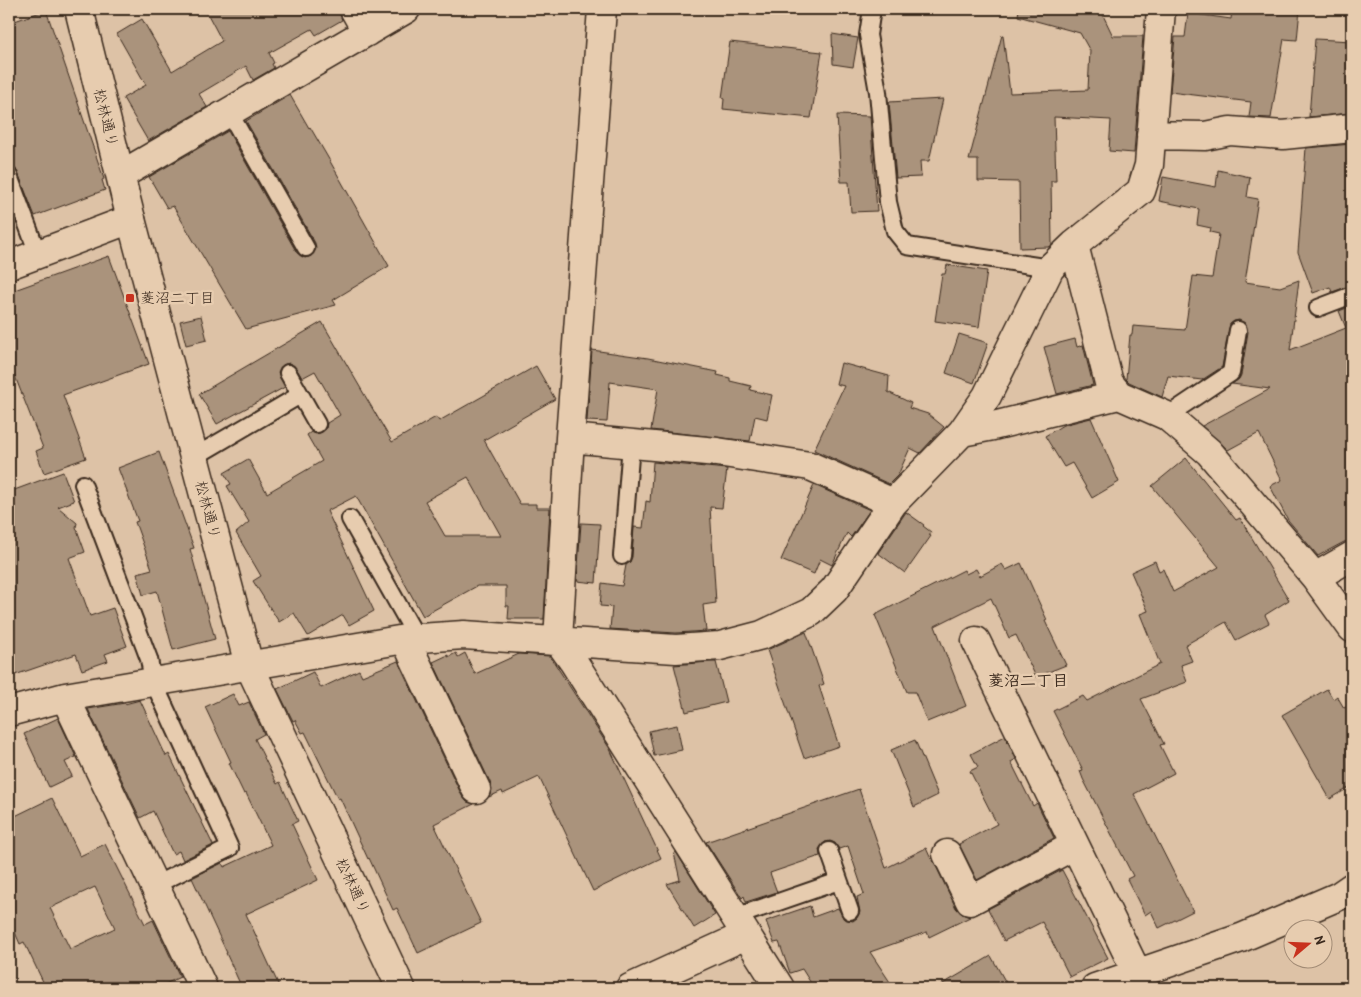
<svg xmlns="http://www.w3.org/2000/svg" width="1361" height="997" font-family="'Patrick Hand','Klee One',sans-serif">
  <rect width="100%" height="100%" fill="#ddc2a6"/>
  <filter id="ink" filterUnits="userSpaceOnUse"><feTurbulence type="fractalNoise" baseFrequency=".02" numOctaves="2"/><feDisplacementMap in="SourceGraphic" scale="10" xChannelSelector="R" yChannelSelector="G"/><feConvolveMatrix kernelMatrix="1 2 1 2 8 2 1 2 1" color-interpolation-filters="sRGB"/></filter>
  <g filter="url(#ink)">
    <path fill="#aa937c" stroke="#3b2a1e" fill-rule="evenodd" d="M205,9H338L342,20L316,35L312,29L269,53L274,63L272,64L274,68L253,80L246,66L199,94L207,107L148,141L123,98L146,85L117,34L142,19L172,71L222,41Z
      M1019,9H1100L1113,36H1143L1134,153L1109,151L1111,120L1054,117L1056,181H1051L1052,245L1049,247L1020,248L1019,182L978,181V160H969L1002,35H1003L1010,93L1088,90L1090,51L1080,33L1018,16Z
      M1232,9H1300L1297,40L1284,39L1271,118L1249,117L1251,102L1170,92L1175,37H1185L1188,13L1231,19Z
      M46,10L104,179L102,180L105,190L35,216L18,173L15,168L9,166V23Z
      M832,34L858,38L853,67L833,64Z
      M1315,39L1352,41V113L1309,117Z
      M730,42L822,52L811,118L723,109L724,99L722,98Z
      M290,95L309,128L310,127L327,156L389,266L333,300L336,305L246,329L173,206L167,208L149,177L228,131L297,253L305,258L311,256L316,249L315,243L246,121Z
      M943,99L929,161H920L921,177L896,178L889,102Z
      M837,115L870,116L877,211L851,212L849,182H841Z
      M1352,144V285L1332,292L1330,287L1313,293L1298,252L1306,148Z
      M1218,170L1250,177L1247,197L1258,199L1245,282L1280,287L1299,280L1290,350L1346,328L1339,311L1352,306V540L1344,542L1318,556L1288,520L1270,486L1282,480L1259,433L1228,450L1202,426L1270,389L1232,384L1239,379L1241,375L1248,332L1245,323L1239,320L1234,321L1230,324L1222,367L1202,380L1168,376L1162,397L1129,382L1126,379L1130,335H1132L1133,326L1185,330L1193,276L1212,278L1219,234L1210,232L1211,228L1197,225L1199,209L1159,201L1163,177L1216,187Z
      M9,204L16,223L9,226Z
      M109,256L149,364L63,395L86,458L44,473L36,451L43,448L9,361V292Z
      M947,265L987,271L979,327L935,321L942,274H945Z
      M201,316L207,340L186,345L180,321Z
      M322,322L392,442L436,417L439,421L536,366L555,399L484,440L520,504H536V508H550L544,619H508L509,606H506V586H477L423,616L356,496L327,511L374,611L349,625L343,615L308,636L294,613L279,622L253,581L261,576L236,533L249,522L227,486L231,484L224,473L248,459L267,493L322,461L307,435L311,432L316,434L322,432L326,429L327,423L340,415L315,371L302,378L296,368L289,363L283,365L278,372L285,387L217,424L199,394ZM468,477L501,536H445L425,501Z
      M959,334L988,343L974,383L946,373Z
      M1075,339L1077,347L1083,345L1093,385L1057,394L1044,347Z
      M592,350L648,358L718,372L717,375L730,378V381L751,386L750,390L772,395L767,419L755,416L750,441L651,430L658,389L610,382L607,422L587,421Z
      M841,363L889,376L888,392L911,403L909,408L928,414L944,427L920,453L910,448L898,475L889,484L814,450L844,386L836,384Z
      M1091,418L1119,482L1092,498L1072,463L1064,467L1045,436L1063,425Z
      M159,452L194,548L190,549L215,639L173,650L157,591L143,595L137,573L152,569L135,522L138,521L118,468Z
      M1186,458L1236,520L1240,518L1289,600L1265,615L1269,623L1236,640L1226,622L1185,645L1192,661L1181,665L1187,682L1141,699L1164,744L1160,745L1174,773L1134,794L1193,911L1159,928L1151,911L1145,915L1127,879L1133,876L1083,779L1080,771L1083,770L1053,711L1083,696L1087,701L1160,664L1140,614L1148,611L1131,572L1155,561L1159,571L1163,569L1173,592L1219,567L1152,486Z
      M653,462L727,469L722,508L710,507L716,603L703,605L706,631L676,633L610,629L612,607L600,606L602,583L622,586L626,565L630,562L632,557L634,527L643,528L646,501L650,502Z
      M63,472L74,501L58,507L77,523L76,527L85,552L69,558L90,616L113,608L127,646L105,654L108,661L82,670L76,654L9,677V492Z
      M814,485L870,510L851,537L847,533L832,565L820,559L814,574L781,560Z
      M906,512L924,525L923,526L931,532L929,535L931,536L905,573L878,553Z
      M581,523L600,524L596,583L577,581Z
      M1021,563L1047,620L1045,621L1066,665L1036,677L1016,635L1009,638L991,598L935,626L966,706L927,722L915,692H907L875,615L964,570L966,574L976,569L980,576L1002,564L1006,570Z
      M806,632L824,684L819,686L839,746L804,758L767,650Z
      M456,653L458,657L465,653L475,674L519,654L550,656L610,749L661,858L593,891L539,777L503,794L502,791L489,797L492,790L490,782L433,662L448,655V657Z
      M398,661L462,796L467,802L474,804L434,824L481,923L418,953L397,908L393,910L369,858L368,859L340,798L338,799L305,732L302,733L295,720L293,721L277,689L313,672L321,688L359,670L362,676Z
      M709,662H716L726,702L686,712L674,665Z
      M1327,689L1333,699L1337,696L1344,708L1352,704V786L1330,799L1282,715Z
      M233,694L239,706L249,702L264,734L255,739L277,784L280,782L298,821L292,824L318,880L246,914L280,988H242L226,953H227L192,878L222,863L224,867L271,845L246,793L244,794L229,763L231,762L205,707Z
      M140,700L166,756L169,754L213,845L183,860L179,851L173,854L153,811L140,818L88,709L125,703V704Z
      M58,718L76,757L65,762L72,776L49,787L24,734Z
      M677,725L682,750L654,756L649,731Z
      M1005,736L1016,759L1011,762L1033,806L1037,803L1054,838L977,880L959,844L997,824L970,771L978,767L971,754Z
      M915,740L938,795L914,807L891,750Z
      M859,789L886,868L926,848L931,859L932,858L956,908L962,914L970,917L929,937L927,932L870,952L894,988H814L802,969L790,973L779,942L774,943L766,921L810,906L813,917L838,908L844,919L853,921L857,918L860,912L857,897L864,894L848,846L839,849L835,843L830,841L825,842L819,849L820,856L770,873L777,892L746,902L744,896L742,898L706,842Z
      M52,798L80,856L105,844L145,924L153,920L180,977L157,988H46L24,942L20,944L9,919V819ZM95,887L115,928L70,949L50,908Z
      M676,852L715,915L694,928L667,884L680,880L674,853Z
      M1062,870L1108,958L1070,977L1042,922L1004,941L988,909Z
      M991,956L1009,988H936Z"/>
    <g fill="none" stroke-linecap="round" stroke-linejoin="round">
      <g stroke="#3b2a1e" stroke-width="20">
        <path id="service" d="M872,9L868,35L878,92L888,202L895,231L907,246L1050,268
          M229,112L306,248
          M9,176L38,254
          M1318,308L1352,295
          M288,373L317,424
          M1167,416L1231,373L1238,330
          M194,457L300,395
          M83,484L149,659L153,681L230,848L155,885
          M350,519L417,638
          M622,556L631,444
          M829,851L850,911
          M735,917L839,881"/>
      </g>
      <g stroke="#3b2a1e" stroke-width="31">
        <path id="minor" d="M354,9L367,32
          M602,9L570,438L558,640L573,661L780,988
          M1151,135L1205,136L1230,131L1283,135L1352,128
          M121,175L406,9
          M1074,245L1109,383L1119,395L1167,416L1209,452L1315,577L1352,628
          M9,265L131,219
          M962,432L993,426L1119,395
          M570,438L717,452L810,466L893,503
          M1315,577L1352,556
          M405,639L476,789
          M976,641L1137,973
          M65,697L203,988
          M9,712L65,697L405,639L464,635L676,649L720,646L762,635L811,612L834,590L893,503L962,432L987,396L1050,268L1074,245L1141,191L1149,165L1161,9
          M947,854L970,901L1075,845
          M630,988L746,935
          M1095,988L1241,938L1339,896L1352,887"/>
      </g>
      <g stroke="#3b2a1e" stroke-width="31">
        <path id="tertiary" d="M79,9L131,219L249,665L401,988"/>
      </g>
      <use href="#service" stroke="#e7ccaf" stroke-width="16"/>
      <use href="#minor" stroke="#e7ccaf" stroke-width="28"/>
      <use href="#tertiary" stroke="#e7ccaf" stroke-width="28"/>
    </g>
  </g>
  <rect fill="#c8321e" stroke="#e7ccaf" stroke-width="2" x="125" y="293" width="10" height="10" rx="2.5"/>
  <g text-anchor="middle" stroke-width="5" stroke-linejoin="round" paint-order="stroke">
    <g font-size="15" fill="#3b2a1e" stroke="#e7ccaf">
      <text transform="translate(106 118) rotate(76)" y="5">松林通り</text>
      <text transform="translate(208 510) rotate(75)" y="5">松林通り</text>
      <text transform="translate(353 886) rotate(65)" y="5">松林通り</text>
    </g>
    <g font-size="15" fill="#3b2a1e" stroke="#e7ccaf" text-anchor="start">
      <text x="140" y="303">菱沼二丁目</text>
    </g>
    <g font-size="16" font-weight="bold" fill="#3b2a1e" stroke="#e7ccaf">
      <text x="1028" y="686">菱沼二丁目</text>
    </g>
  </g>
  <rect width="1361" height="997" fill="none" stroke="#e7ccaf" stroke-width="30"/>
  <rect x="15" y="15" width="1331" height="967" fill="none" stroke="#3b2a1e" stroke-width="2" filter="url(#ink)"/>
  <g transform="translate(1308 944) rotate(71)"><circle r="24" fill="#e7ccaf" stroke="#a28b75"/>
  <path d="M0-4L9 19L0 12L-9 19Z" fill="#c8321e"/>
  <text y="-8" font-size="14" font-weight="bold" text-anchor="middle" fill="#3b2a1e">N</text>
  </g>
</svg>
